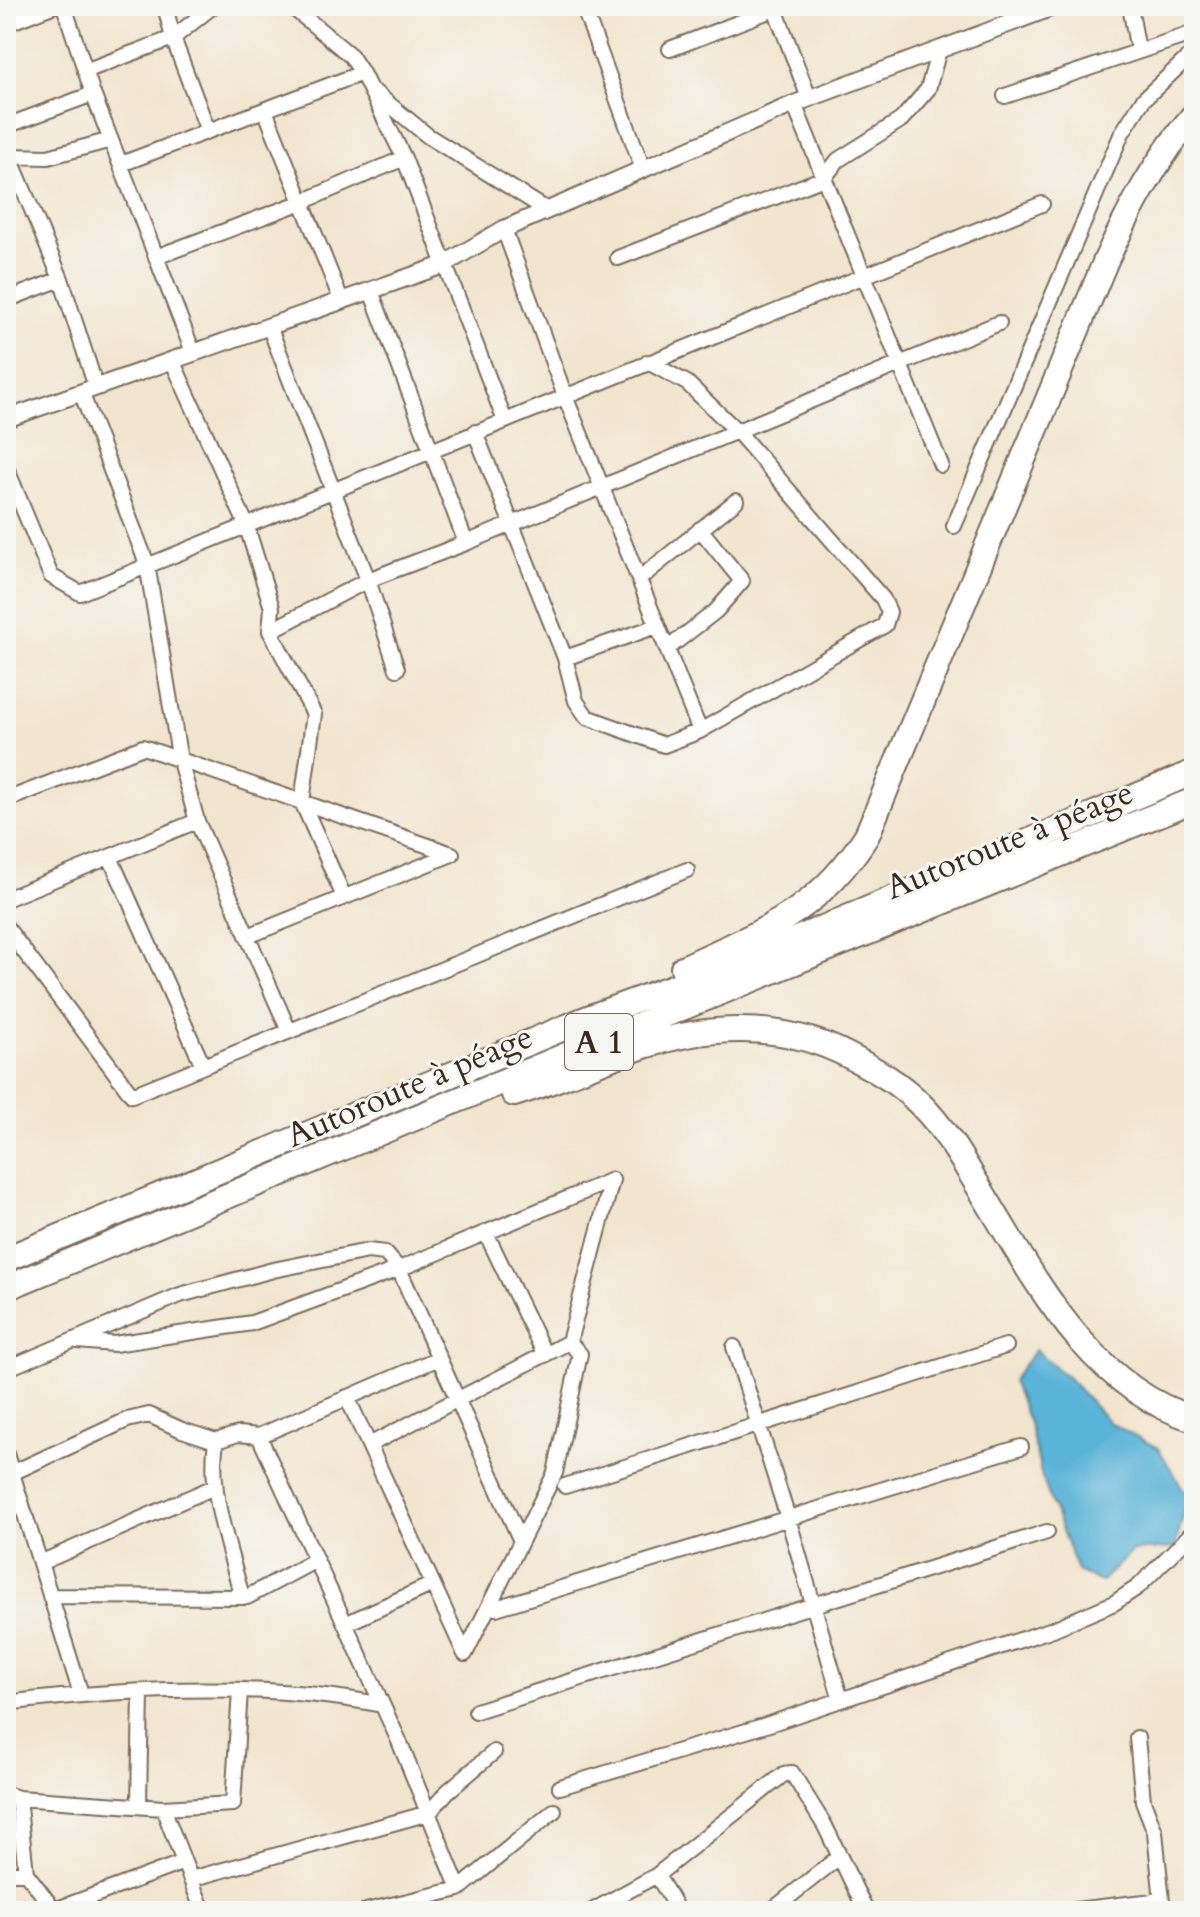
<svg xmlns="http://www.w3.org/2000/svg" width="1200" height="1917" font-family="Cardo,serif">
  <rect width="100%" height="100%" fill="#f6f6f2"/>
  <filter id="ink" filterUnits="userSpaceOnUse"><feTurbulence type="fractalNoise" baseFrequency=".0125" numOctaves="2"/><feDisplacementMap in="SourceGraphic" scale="16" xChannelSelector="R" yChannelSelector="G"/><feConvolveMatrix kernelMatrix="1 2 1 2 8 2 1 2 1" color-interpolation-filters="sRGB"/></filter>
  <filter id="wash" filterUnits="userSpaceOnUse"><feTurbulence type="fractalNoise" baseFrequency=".006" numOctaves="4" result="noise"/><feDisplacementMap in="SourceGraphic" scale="32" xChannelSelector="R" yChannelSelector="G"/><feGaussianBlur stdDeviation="1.8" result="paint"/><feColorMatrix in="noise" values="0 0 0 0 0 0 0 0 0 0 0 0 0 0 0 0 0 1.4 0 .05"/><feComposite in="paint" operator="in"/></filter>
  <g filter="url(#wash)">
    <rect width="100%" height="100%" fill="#f2e5cf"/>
    <path fill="#5ab3d8" stroke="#4a6e7b" stroke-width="2" d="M1035,1350L1069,1379L1110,1423L1158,1448L1188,1497L1175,1548L1132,1551L1101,1582L1077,1571L1042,1477L1029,1423L1012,1381Z"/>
  </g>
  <g filter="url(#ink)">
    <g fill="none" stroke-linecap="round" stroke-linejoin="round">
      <g stroke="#7b6b5c" stroke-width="18">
        <path id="minor" d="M64,6L93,94L193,352
          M165,6L173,38L208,131
          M583,6L643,169
          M774,6L809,98
          M1130,6L1138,51
          M6,24L52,6
          M670,49L782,6
          M85,71L173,38L213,6
          M362,73L404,158L505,421
          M373,91L428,136L547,210
          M1005,96L1194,33
          M794,104L941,465
          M265,110L342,302
          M6,126L93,94
          M6,148L61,279L96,387
          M9,156L48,157L111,140
          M121,164L362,73L351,56L291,6
          M156,257L302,202L404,158
          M618,258L824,178L838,160L901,120L928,89L939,50
          M371,291L466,543
          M6,300L61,279
          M269,326L368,580L397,669
          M172,360L246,524L272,608L270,631L314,714L302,802L344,897
          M648,362L687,383L737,431L883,599L889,612L885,625L700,731
          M81,392L147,564L180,761L197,821L289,1031
          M475,432L565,658L576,701L587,717L664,745L700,731L565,396L504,229
          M6,467L51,576L80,593L1042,204
          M954,526L1122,133L1143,100L1194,52
          M639,579L736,501
          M270,631L368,580L466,543L999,323
          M667,649L716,611L742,581L700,529
          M565,658L657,626
          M6,800L143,747L452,854
          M110,857L203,1066
          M6,899L197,821
          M6,927L132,1095L687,870
          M248,936L452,854
          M486,1233L545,1355
          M77,1341L114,1344L252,1323L399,1269L612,1180
          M734,1347L788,1518L841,1700
          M6,1369L180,1295L273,1270L368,1251L385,1253L399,1269L520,1539
          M347,1397L465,1654
          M259,1436L399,1741L459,1889
          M216,1441C208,1493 229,1546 242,1597
          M369,1445L569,1342L612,1180
          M6,1454L81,1694
          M12,1473L127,1420L149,1415L182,1430L216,1441L238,1434L259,1436L439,1358
          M565,1486L1006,1346
          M40,1563L214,1487
          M50,1596L247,1597L316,1560
          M496,1608L1021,1447
          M345,1624L433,1584
          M465,1654L555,1473L580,1354L569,1342
          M6,1703C127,1688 262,1681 382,1705
          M476,1711L1047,1532
          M1137,1738L1143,1801L1155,1832L1163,1911
          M560,1787L763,1726L1053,1629L1114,1603L1138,1587L1194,1531
          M6,1794L18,1798L163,1808L203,1911
          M18,1798L26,1873L55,1911
          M139,1804L141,1692
          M163,1808L233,1804L240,1690
          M6,1873H26
          M657,1875L678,1911
          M191,1879L429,1813L447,1792L494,1752
          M52,1911L184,1862
          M366,1911L459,1889L554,1811
          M592,1911L657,1875L784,1774L792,1773L825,1826L866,1911
          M771,1911L839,1857
          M1067,1911L1162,1900"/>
      </g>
      <g stroke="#7b6b5c" stroke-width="20">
        <path id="tertiary" d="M6,419L443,265L504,229L794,104L1056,6"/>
      </g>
      <g stroke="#7b6b5c" stroke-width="28">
        <path id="motorway" d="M683,968C763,931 818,913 867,835L1106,260C1131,207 1156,159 1194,115
          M514,1094C581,1074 645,1036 716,1031C763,1027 810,1035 851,1057C876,1070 901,1084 921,1105C944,1128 960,1156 977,1184C1032,1273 1086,1386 1194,1419
          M6,1259L588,1018L749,959L1194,772
          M6,1288L576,1051L1194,800"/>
      </g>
      <use href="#minor" stroke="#fff" stroke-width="14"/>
      <use href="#tertiary" stroke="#fff" stroke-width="16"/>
      <use href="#motorway" stroke="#fff" stroke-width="24"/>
    </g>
  </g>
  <g text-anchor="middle" stroke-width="6" stroke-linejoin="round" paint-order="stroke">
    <rect fill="#f6f6f2" stroke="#73675e" stroke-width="2" x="565" y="1014" width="68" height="56" rx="6"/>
    <g font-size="32" font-weight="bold" fill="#3b2a1e">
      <text x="599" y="1053">A 1</text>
    </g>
    <g font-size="34" fill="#3b2a1e" stroke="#f6f6f2">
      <text transform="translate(1009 839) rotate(-22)" y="12">Autoroute à péage</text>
      <text transform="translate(409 1085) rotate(-23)" y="12">Autoroute à péage</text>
    </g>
  </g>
  <rect width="1200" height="1917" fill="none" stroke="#f6f6f2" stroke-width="32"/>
</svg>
